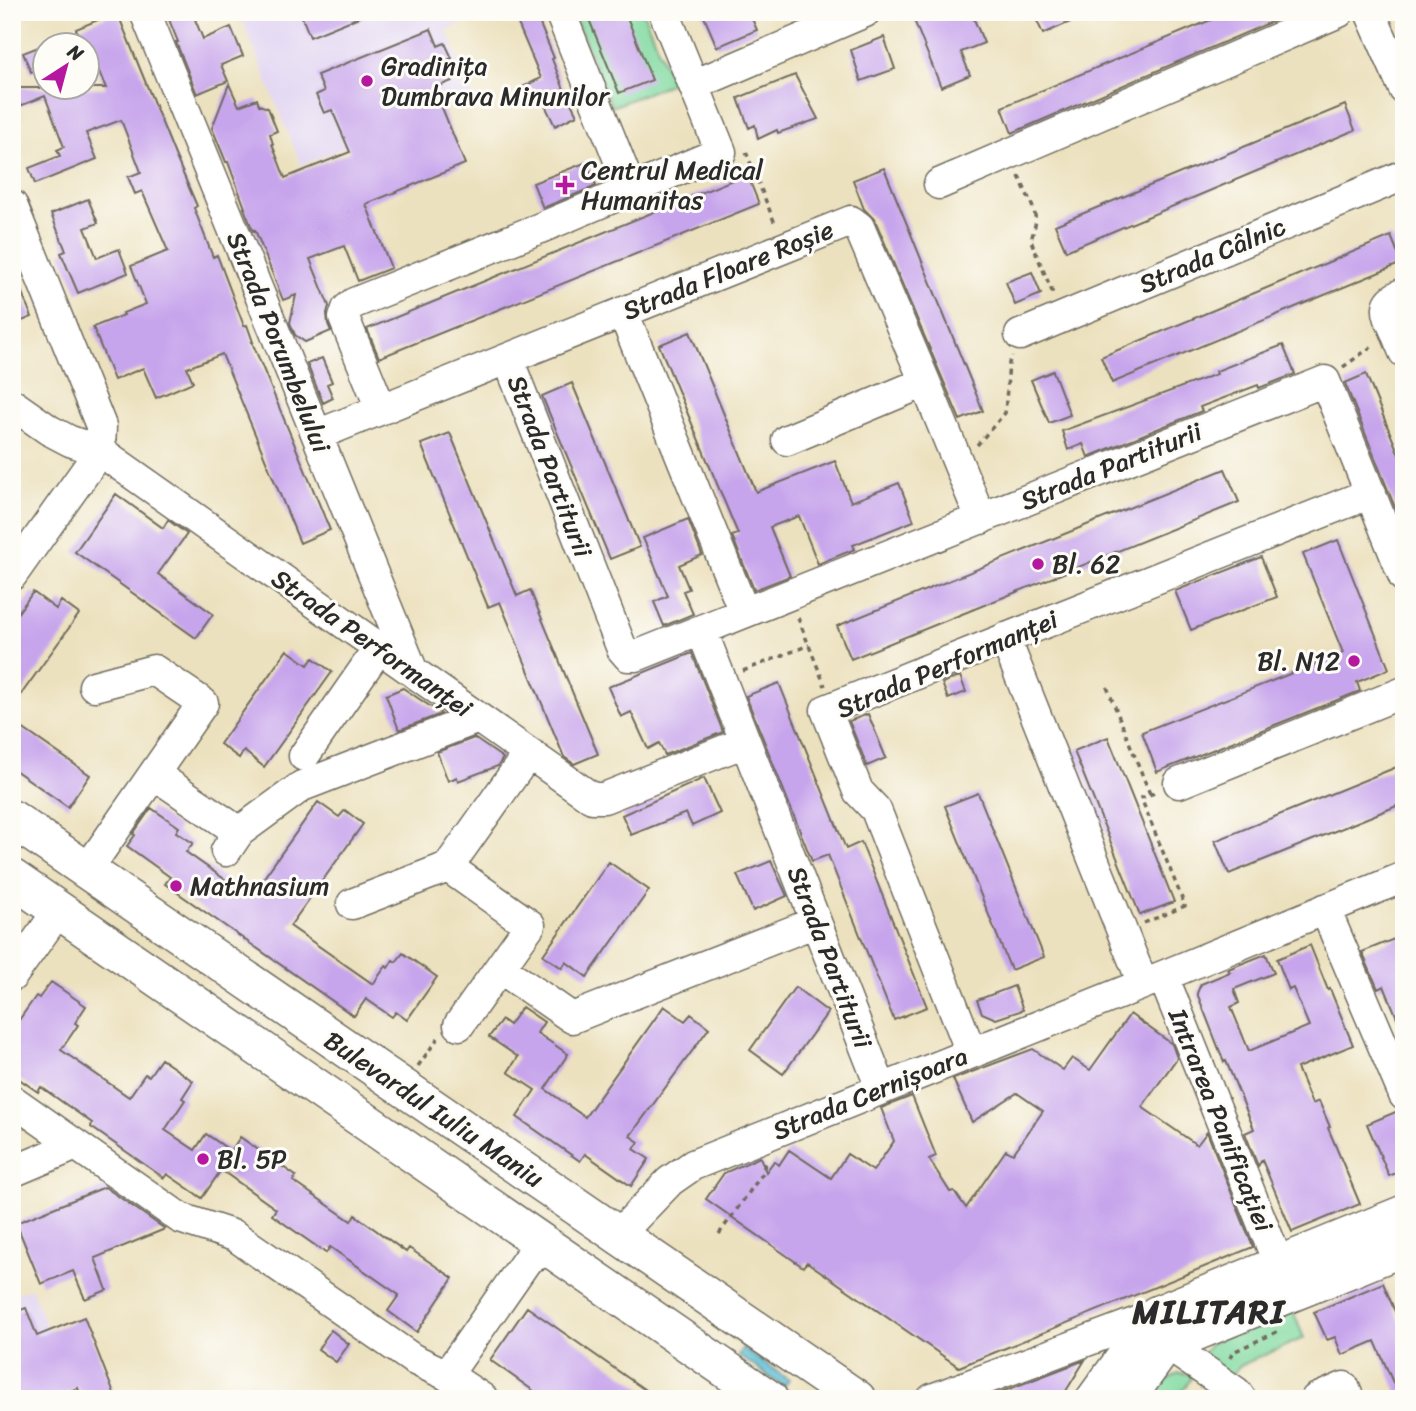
<svg xmlns="http://www.w3.org/2000/svg" width="1416" height="1411" font-family="Sriracha,sans-serif">
  <rect width="100%" height="100%" fill="#fdfcf7"/>
  <filter id="ink" filterUnits="userSpaceOnUse"><feTurbulence type="fractalNoise" baseFrequency=".0143" numOctaves="2"/><feDisplacementMap in="SourceGraphic" scale="14" xChannelSelector="R" yChannelSelector="G"/><feConvolveMatrix kernelMatrix="1 2 1 2 8 2 1 2 1" color-interpolation-filters="sRGB"/></filter>
  <filter id="wash" filterUnits="userSpaceOnUse"><feTurbulence type="fractalNoise" baseFrequency=".00686" numOctaves="4" result="noise"/><feDisplacementMap in="SourceGraphic" scale="28" xChannelSelector="R" yChannelSelector="G"/><feGaussianBlur stdDeviation="1.57" result="paint"/><feColorMatrix in="noise" values="0 0 0 0 0 0 0 0 0 0 0 0 0 0 0 0 0 1.4 0 .05"/><feComposite in="paint" operator="in"/></filter>
  <g filter="url(#wash)">
    <rect width="100%" height="100%" fill="#ece1be"/>
    <path fill="#e1d4f3" d="M239,12H458L462,24L447,30L473,95L301,165Z
      M31,1288L74,1399H12V1296Z"/>
    <path fill="#7fd99f" stroke="#558265" stroke-width="2" d="M573,12H643L672,83L612,107Z
      M1292,1309L1304,1338L1239,1366L1230,1378L1201,1357L1211,1343Z
      M1178,1373L1194,1374L1177,1399H1148L1160,1385Z"/>
    <path fill="#52b9d0" stroke="#3e727e" stroke-width="2" d="M743,1348L789,1380L784,1387L738,1355Z"/>
    <g id="blocks">
      <path fill="#c7a5ec" d="M117,12L175,155L197,206L194,208L213,257L217,255L244,326L247,325L253,342H252L330,530L300,543L222,354L187,368L193,382L156,398L143,368L114,380L93,327L124,315L123,313L146,304L131,266L168,251L142,191L135,194L128,177L141,172L121,120L86,133L97,159L35,184L29,168L60,156L57,150L64,147L45,96L20,106L12,88H106L88,46H46V67L31,72L23,53L77,32L76,29Z
        M166,12H192L203,39L231,27L243,56L221,65L228,81L197,94L176,42H178Z
        M300,12H369V13L310,37Z
        M513,12H535L554,58L552,59L569,102L570,101L577,115L555,126L541,97L527,103L521,88L541,78Z
        M586,12H625L652,80L619,93Z
        M702,12H749L757,30L717,47Z
        M934,12H971L984,43L961,52L970,75L941,87L914,20Z
        M1033,12H1093L1043,34Z
        M1230,12H1294L1012,133L1002,107Z
        M431,29L438,46L445,43L452,58L445,61L452,81L434,88L465,164L366,204L391,268L358,281L344,246L310,259L329,306L327,313L328,324L331,331L305,342L295,335L290,323L296,295L283,300L255,230L253,231L244,208H245L228,162H226L212,128L229,84L239,106L257,99L259,105L268,108L277,131L270,134L273,144H272L285,178L350,152L332,110L324,113L316,95L324,91L317,75Z
        M884,37L895,69L861,81L851,50Z
        M795,75L818,119L778,133L777,130L758,139L755,125L749,128L738,98Z
        M1345,105L1355,130L1066,251L1055,225Z
        M587,162L596,186L543,208L533,183Z
        M884,168L983,411L960,420L875,220L864,209L853,180Z
        M747,174L759,204L379,358L367,329Z
        M88,199L98,223L85,228L97,258L119,249L128,273L78,293L61,253L66,251L51,214Z
        M1391,236L1402,263L1112,383L1101,357Z
        M13,271L32,317L12,325V272Z
        M1032,272L1041,294L1015,305L1006,282Z
        M690,332L756,492L835,461L851,502L899,483L914,521L853,545L855,549L818,564L799,516L770,527L790,576L754,590L732,536L738,534L659,345Z
        M1283,345L1295,374L1259,388L1258,385L1200,407L1202,411L1088,457L1083,444L1068,450L1062,431L1217,374L1216,371Z
        M322,358L332,382L327,384L333,398L323,403L307,364Z
        M1053,371L1070,415L1049,423L1031,380Z
        M1366,374L1404,467V530L1345,383Z
        M572,383L640,547L610,559L542,396Z
        M450,433L517,596L530,590L598,754L574,764L564,757L500,602L488,607L421,444Z
        M1225,469L1239,502L851,659L837,626Z
        M116,494L163,528L168,520L187,534L158,574L213,614L196,638L75,552Z
        M688,519L702,555L679,565L689,589L683,591L693,614L664,626L654,602L668,596L643,538Z
        M1338,540L1389,669L1357,682L1360,691L1157,772L1142,732L1343,653L1303,554Z
        M1261,557L1277,597L1191,630L1175,591Z
        M33,592L56,609L61,601L79,614L12,707V621Z
        M287,650L308,665L313,658L332,672L264,767L244,751L239,758L220,744Z
        M692,653L723,732L665,755L659,743L648,749L631,712L621,717L608,687Z
        M960,676L966,692L948,699L942,683Z
        M779,683L846,849L861,842L927,1007L894,1020L828,855L812,861L746,696Z
        M403,688L440,713L441,714L399,730L386,695Z
        M868,714L886,758L867,766L849,721Z
        M12,721L90,775L68,807L12,768Z
        M1108,737L1174,902L1140,915L1074,751Z
        M474,738L503,758L498,766L458,781L457,777L448,781L437,752Z
        M1404,764V803L1229,874L1215,841Z
        M704,778L720,813L692,826L686,813L631,835L622,815Z
        M978,793L1044,957L1011,970L945,806Z
        M318,802L339,817L345,810L363,824L290,926L373,984L386,966L388,968L393,960L396,962L403,953L437,977L407,1020L396,1012L392,1017L366,999L354,1016L165,884L170,877L127,846L135,835L133,834L151,808L179,827L176,832L193,843L186,852L250,897Z
        M771,861L787,896L753,911L737,875Z
        M609,862L649,890L587,977L566,962L562,968L543,955Z
        M1404,935V1032H1403L1384,986L1378,989L1362,952Z
        M1310,945L1328,990L1330,989L1353,1045L1297,1068L1312,1104L1319,1101L1330,1127L1328,1128L1360,1204L1292,1232L1262,1160L1258,1166L1245,1133L1254,1129L1226,1061L1224,1062L1197,993L1201,984L1230,972L1228,969L1266,954L1274,973L1234,989L1239,1003L1231,1007L1249,1051L1309,1026L1293,988L1289,990L1277,959Z
        M51,982L86,1006L75,1023L78,1025L61,1050L129,1097L145,1074L149,1076L161,1059L193,1081L182,1098L185,1100L165,1130L195,1150L206,1134L231,1151L240,1137L296,1176L293,1181L351,1221L355,1215L406,1252L409,1248L453,1278L417,1332L388,1311L399,1295L330,1247L326,1253L272,1215L276,1209L221,1170L202,1198L167,1174L164,1178L91,1127L92,1123L41,1087L38,1092L12,1074V1030L36,996L39,998Z
        M1014,986L1023,1010L996,1019L982,1013L977,1000Z
        M795,987L828,1012L783,1074L750,1050Z
        M664,1006L685,1021L691,1014L709,1028L630,1136L639,1142L634,1149L649,1159L631,1186L585,1154L580,1161L517,1117L535,1090L508,1072L518,1057L489,1037L502,1020L509,1025L522,1007L544,1022L537,1033L568,1054L545,1089L585,1117Z
        M1130,1014L1172,1044L1177,1058L1142,1107L1197,1145L1207,1132L1253,1247L959,1367L807,1262L803,1267L706,1199L724,1173L760,1157L766,1172L774,1161L779,1165L789,1150L831,1178L847,1154L873,1171L894,1141L881,1108L912,1096L936,1156L929,1159L950,1192L954,1191L966,1208L1006,1150L1013,1154L1043,1111L1017,1093L972,1122L953,1079L1033,1049L1063,1070L1072,1058L1090,1070Z
        M1398,1111L1404,1112V1170L1389,1176L1367,1124Z
        M105,1187L165,1229L95,1258L107,1290L85,1299L73,1271L41,1284L16,1223Z
        M1383,1283L1404,1333V1399H1400L1375,1341L1342,1355L1335,1337L1327,1340L1314,1312Z
        M527,1307L658,1399H545L490,1360Z
        M26,1308L37,1336L84,1317L116,1399H82L78,1388L48,1399H16L12,1389V1313Z
        M331,1330L349,1344L336,1362L318,1349Z
        M1085,1360L1061,1399H983Z"/>
    </g>
  </g>
  <g filter="url(#ink)">
    <use href="#blocks" fill-opacity="0" stroke="#6f6b5e" stroke-width="2"/>
    <g fill="none" stroke-linecap="round" stroke-linejoin="round">
      <g stroke="#6f6b5e" stroke-width="33">
        <path id="minor" d="M145,12L413,672
          M560,12L631,190
          M1370,12L1404,89
          M694,85L865,12
          M939,184L1339,12
          M12,205L101,426L100,451L12,575
          M1404,293C1381,302 1387,313 1395,330C1398,338 1401,345 1404,352
          M623,312L744,612
          M1020,335L1404,175
          M508,359L622,649L628,656H636L1325,381L1404,577
          M12,404L49,430L70,441L100,451L592,798H604L745,742
          M381,409L344,318L347,309L354,303L538,229L721,152L664,12
          M317,435L851,221L859,227L925,382L981,519
          M787,440L925,382
          M702,631L881,1088
          M1005,638L1143,984
          M304,756L379,648
          M154,774L239,832
          M1179,783L1404,692
          M226,851L239,832L302,786L478,718
          M87,870L203,703L154,670L94,686
          M352,904L448,867
          M1325,909L1404,1095
          M500,968L572,1018L816,922
          M12,976L59,910
          M1163,976L1279,1265
          M459,1025L530,925L448,867L528,754
          M971,1052L876,810L858,791L826,710L1371,493
          M12,1100L180,1218L235,1236L413,1359L447,1375L483,1399
          M12,1172L76,1145
          M618,1235L670,1181L693,1165L1163,976L1404,877
          M447,1375L527,1260C533,1254 543,1255 550,1248
          M932,1399L1156,1315L1166,1344L1236,1392L1241,1399
          M1316,1399L1344,1387L1349,1399"/>
      </g>
      <g stroke="#6f6b5e" stroke-width="40">
        <path id="major" d="M12,819L857,1399
          M12,878L769,1399
          M1137,1384L1166,1344L1404,1247
          M1095,1399L1156,1315L1404,1214"/>
      </g>
      <path stroke="#6f6b5e" stroke-width="3.5" stroke-dasharray="5 5" stroke-linecap="butt" d="M746,152L776,226
        M1019,176L1034,210L1036,221L1031,241L1054,296
        M1343,367L1374,345
        M977,445L1005,413L1009,363L1012,356
        M798,618L825,686
        M743,671L809,645
        M1107,687L1150,794
        M1144,923L1185,906L1141,798L1157,792
        M418,1066L438,1038
        M719,1234L763,1173L765,1162
        M1230,1358L1233,1352L1281,1330"/>
      <use href="#minor" stroke="#fff" stroke-width="30"/>
      <use href="#major" stroke="#fff" stroke-width="37"/>
    </g>
  </g>
  <g fill="#b5179e" stroke="#fdfcf7" stroke-width="2.5">
    <circle cx="367" cy="81" r="7"/>
    <path d="M561.5 174.5h7v7h7v7h-7v7h-7v-7h-7v-7h7z"/>
    <circle cx="1038" cy="564" r="7"/>
    <circle cx="1354" cy="661" r="7"/>
    <circle cx="176" cy="886" r="7"/>
    <circle cx="203" cy="1159" r="7"/>
  </g>
  <g text-anchor="middle" stroke-width="6" stroke-linejoin="round" paint-order="stroke">
    <g font-size="26" fill="#2b2b2b" stroke="#fdfcf7" text-anchor="start">
      <text x="381" y="75">Gradinița<tspan x="381" dy="30">Dumbrava Minunilor</tspan></text>
      <text x="581" y="179">Centrul Medical<tspan x="581" dy="30">Humanitas</tspan></text>
      <text x="1052" y="573">Bl. 62</text>
      <text x="1340" y="670" text-anchor="end">Bl. N12</text>
      <text x="190" y="895">Mathnasium</text>
      <text x="217" y="1168">Bl. 5P</text>
    </g>
    <g font-size="26" fill="#2b2b2b" stroke="#fdfcf7">
      <text transform="translate(1212 255) rotate(-23)" y="9">Strada Câlnic</text>
      <text transform="translate(728 270) rotate(-22)" y="9">Strada Floare Roșie</text>
      <text transform="translate(279 342) rotate(68)" y="9">Strada Porumbelului</text>
      <text transform="translate(550 466) rotate(69)" y="9">Strada Partiturii</text>
      <text transform="translate(1111 466) rotate(-22)" y="9">Strada Partiturii</text>
      <text transform="translate(372 643) rotate(35)" y="9">Strada Performanței</text>
      <text transform="translate(947 664) rotate(-23)" y="9">Strada Performanței</text>
      <text transform="translate(830 957) rotate(69)" y="9">Strada Partiturii</text>
      <text transform="translate(870 1093) rotate(-22)" y="9">Strada Cernișoara</text>
      <text transform="translate(434 1109) rotate(34)" y="9">Bulevardul Iuliu Maniu</text>
      <text transform="translate(1221 1120) rotate(68)" y="9">Intrarea Panificației</text>
    </g>
    <g font-size="33" font-weight="bold" letter-spacing="2" fill="#2b2b2b" stroke="#fdfcf7">
      <text x="1209" y="1323">MILITARI</text>
    </g>
  </g>
  <rect width="1416" height="1411" fill="none" stroke="#fdfcf7" stroke-width="42"/>
  <g transform="translate(66 66) rotate(36)"><circle r="33" fill="#fdfcf7" stroke="#a9a8a5" stroke-width="2"/>
  <path d="M0-5L12 26L0 18L-12 26Z" fill="#b5179e"/>
  <text y="-10" font-size="19" font-weight="bold" text-anchor="middle" fill="#2b2b2b">N</text>
  </g>
</svg>
